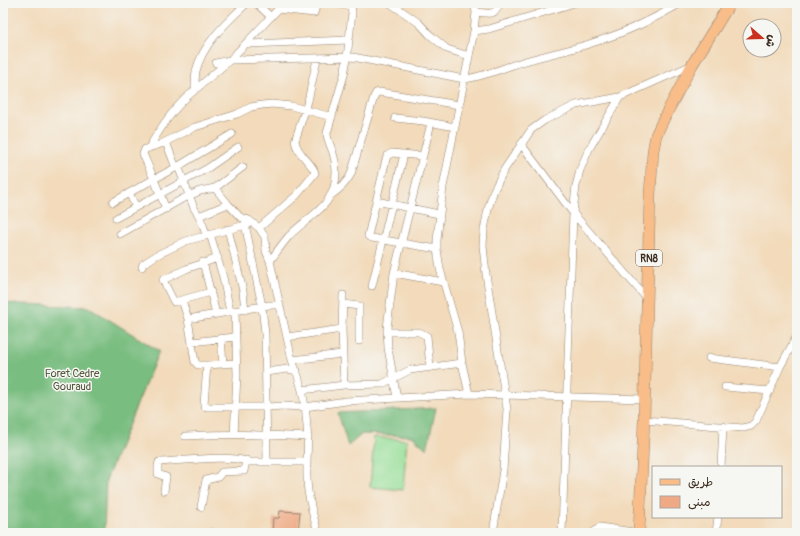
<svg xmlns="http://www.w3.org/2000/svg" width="800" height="536" font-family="Pangolin,'Playpen Sans Arabic',sans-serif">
  <rect width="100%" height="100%" fill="#f6f6f2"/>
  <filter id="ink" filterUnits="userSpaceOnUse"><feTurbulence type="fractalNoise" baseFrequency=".025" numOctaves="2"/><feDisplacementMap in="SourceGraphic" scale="8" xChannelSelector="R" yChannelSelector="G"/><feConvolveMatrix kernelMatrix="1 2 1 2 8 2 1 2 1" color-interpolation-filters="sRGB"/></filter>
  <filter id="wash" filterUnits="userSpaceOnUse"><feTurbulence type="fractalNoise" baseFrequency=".012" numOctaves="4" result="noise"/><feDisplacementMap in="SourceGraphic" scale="16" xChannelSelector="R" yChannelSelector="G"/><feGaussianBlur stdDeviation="0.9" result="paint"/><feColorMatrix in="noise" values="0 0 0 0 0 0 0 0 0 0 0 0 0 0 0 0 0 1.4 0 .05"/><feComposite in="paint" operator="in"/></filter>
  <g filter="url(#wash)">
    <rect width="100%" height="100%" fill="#f2daba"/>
    <path fill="#97de98" stroke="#69845b" d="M374,437L407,440L403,490L370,487Z"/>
    <path fill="#79bd80" stroke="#5a744f" d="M3,303L89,307L159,351L106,480L104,533H3Z
      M436,408L427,449L412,436L362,434L348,446L338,413Z"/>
    <g id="blocks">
      <path fill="#efaa85" d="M280,511L300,512L298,533H272L273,518H279Z"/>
    </g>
  </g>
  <g filter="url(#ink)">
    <use href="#blocks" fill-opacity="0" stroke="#96826c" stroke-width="1"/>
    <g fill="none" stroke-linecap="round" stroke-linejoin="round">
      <g stroke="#96826c" stroke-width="8">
        <path id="minor" d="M256,3L271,17
          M390,3L419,23L430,35L447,49L469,56
          M474,3L476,12L474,31L443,187L437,240V249L440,269L458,332L462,363L469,394L645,399
          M278,9L314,13L317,3
          M476,12C489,13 495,17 500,3
          M474,31L489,29L574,3
          M246,44L349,40
          M216,63L230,60L353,57L464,79C483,77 500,69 519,63C545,55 572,50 598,41C627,32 656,18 681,3
          M195,90L230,60L284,3
          M395,118L423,121L455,127
          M431,123L394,273L443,282
          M232,134L177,167L154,179L143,154L145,149L161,144L195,127L237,114L251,107L262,105L272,104L291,106L332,117
          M166,142L176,168
          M521,144L573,213L648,300
          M149,148C161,126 175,106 195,90C195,84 195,77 196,71C203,43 227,22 247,3
          M423,156L392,153L388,155L386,159L368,236L372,238L437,249
          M178,166L194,208L199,216L228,204
          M243,167L215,188L228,204L240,217L249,220L259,228L265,237L266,251L270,261L292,360C301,381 306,404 307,426C309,448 305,469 308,491C310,505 314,519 318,533
          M129,193L136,207
          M330,196C339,190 346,184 351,174L374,97L376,93L380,92L459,105
          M376,201L439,214
          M113,202L154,179L166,209
          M199,216L203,225L206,235
          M116,218L208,168L238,147
          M245,224L262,306L265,334L267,462
          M259,228L297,195L315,173C313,163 297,155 295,141L308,101L317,59
          M228,229L243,291L245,310
          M120,234L182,199L200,191L215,188
          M210,234L223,277L230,312
          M270,261C276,253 282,244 289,236C309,215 336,207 336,172C336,166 335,159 333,153C331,146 327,140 327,133L344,75L347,58L352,13L351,6L334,3
          M203,262L216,314
          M142,267L143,264L157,255L186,241L249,224
          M394,273L387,328L388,348L397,398
          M372,286L404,154
          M211,292L174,302L163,280L186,269L218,258
          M343,295L342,329L344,385
          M182,300L188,319L269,305H279
          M343,304L359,306V341
          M188,319L195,362L198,365H207L204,404V406L208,407H267L283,406L305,407L346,401L469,394
          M387,332H419L427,336L430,367
          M287,337L342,329
          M221,338L223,364
          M192,342L235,337
          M709,358L780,367
          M292,360L342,354
          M207,365L236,363
          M266,372L288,369L297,371
          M725,387L770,391
          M302,390L344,385L382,384L410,370L462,363
          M644,420L743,428L751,426L756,421L780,367L797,336
          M234,435L237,375L235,311
          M185,436C226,434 267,434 308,437
          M721,467L723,426
          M164,491L166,477L158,474V466L159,462C181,461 231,454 249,462H307
          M201,507L206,480L218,477L222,472L244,471L246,460
          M210,533L212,532L213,533
          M493,533L503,470L507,409L486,274L483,246L484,230L488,209L494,190L504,170L531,130L545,120L576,105L620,97
          M562,533L573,213L576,186L580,170L589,149L620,97L692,65
          M593,533L600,527L639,533
          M716,533L718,517"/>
      </g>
      <g stroke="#96826c" stroke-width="12">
        <path id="primary" d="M639,533L644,420L650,194L653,151L656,135L664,118L692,65L730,3"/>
      </g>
      <use href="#minor" stroke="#fff" stroke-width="7"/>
      <use href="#primary" stroke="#f8bd89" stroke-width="11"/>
    </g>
  </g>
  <g text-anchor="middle" stroke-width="3" stroke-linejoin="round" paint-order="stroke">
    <rect fill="#f6f6f2" stroke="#73675e" stroke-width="1" x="636" y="250" width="26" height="16" rx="3"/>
    <g font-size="10" font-weight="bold" fill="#3b2a1e">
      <text x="649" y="262">RN8</text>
    </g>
    <g font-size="11" fill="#52573c" stroke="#f6f6f2">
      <text x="72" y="377">Foret Cedre<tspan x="72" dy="13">Gouraud</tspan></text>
    </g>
  </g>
  <rect width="800" height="536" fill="none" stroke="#f6f6f2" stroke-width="16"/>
  <rect x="652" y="466" width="130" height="52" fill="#f6f6f2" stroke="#aba49d"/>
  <rect x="660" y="479" width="20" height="6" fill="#f8bd89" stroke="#aba49d"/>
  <text x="688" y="486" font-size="12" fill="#3b2a1e">طريق</text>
  <rect x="660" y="496" width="20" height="12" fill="#efaa85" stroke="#aba49d"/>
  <text x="688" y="506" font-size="12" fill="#3b2a1e">مبنى</text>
  <g transform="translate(762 38) rotate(110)"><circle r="19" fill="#f6f6f2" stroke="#aba49d"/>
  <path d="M0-3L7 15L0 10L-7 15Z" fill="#c8321e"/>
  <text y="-6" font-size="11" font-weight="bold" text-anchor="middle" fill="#3b2a1e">ش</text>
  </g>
</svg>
